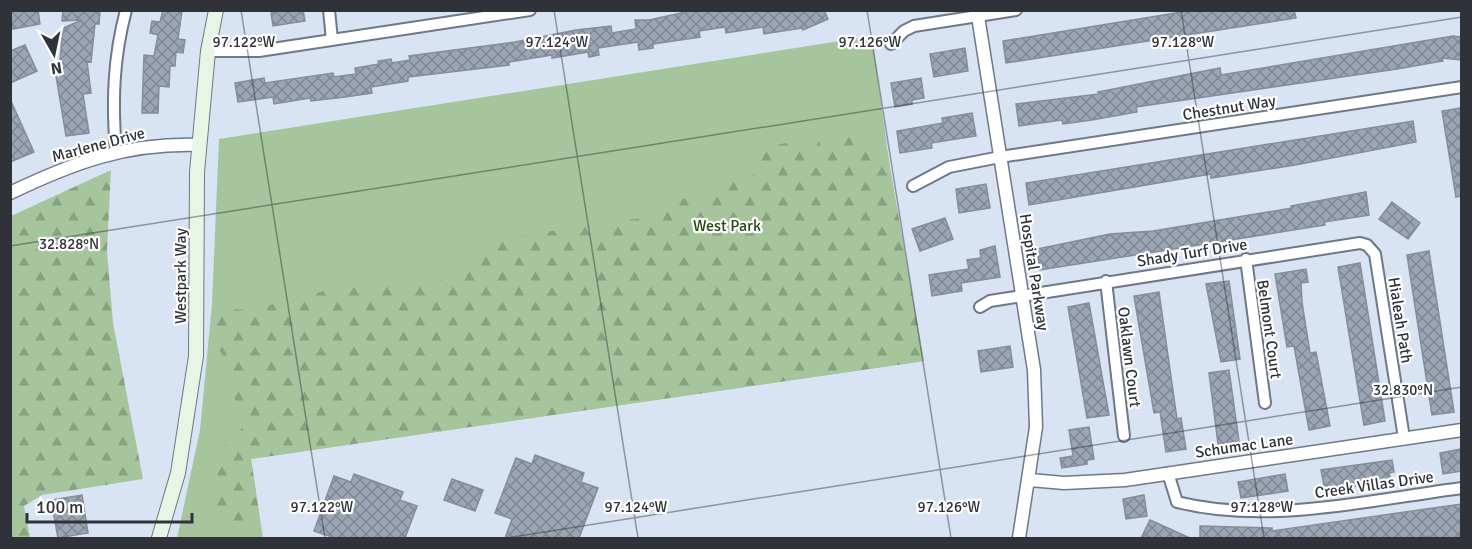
<svg xmlns="http://www.w3.org/2000/svg" width="1472" height="549" font-family="Signika,sans-serif">
  <defs>
    <pattern id="forest-firs" width="22" height="20" patternUnits="userSpaceOnUse" patternTransform="scale(1.5)"><rect width="22" height="20" fill="#a7c59c"/><path d="M5 1l3.5 6h-7zM16 11l3.5 6h-7z" fill="#88a180"/></pattern>
    <pattern id="building-cross-hatch" width="8" height="8" patternUnits="userSpaceOnUse" patternTransform="scale(1.5)"><rect width="8" height="8" fill="#9ba5b4"/><path d="M0 0l8 8M0 8l8-8" fill="none" stroke="#7f8793"/></pattern>
  </defs>
  <rect width="100%" height="100%" fill="#d8e3f3"/>
  <path fill="#a7c59c" d="M872,36L893,191L924,361L251,459L263,538H177L200,430L212,304L219,139Z"/>
  <path fill="url(#forest-firs)" d="M847,133L855,136L871,151L887,150L924,361L251,459L260,519L241,537L211,513L217,492L218,465L213,458L244,426L235,419C234,404 237,391 232,377C225,355 209,339 211,315L231,309L250,310L328,290L439,281L491,240L662,215V206L760,173L757,149L786,143C807,156 806,159 822,138Z
    M111,170L107,251L113,323L143,479L42,495L24,506L30,538H11V216Z"/>
  <path fill="url(#building-cross-hatch)" stroke="#838d9c" stroke-width="1.5" d="M10,10H38L40,24L13,29Z
    M63,10L100,11L99,24H95L91,62L87,61L91,93L83,94L89,133L66,136L55,70H59L63,28L82,20L62,21Z
    M163,10H182L178,39L185,40L183,53L176,52L175,66H170L169,87L159,86L158,113H142L144,55L154,56L158,35L150,33L152,21L160,22Z
    M283,10H303L305,21L273,26L271,13Z
    M695,10H824L828,19L803,30L802,28L764,34L763,27L726,33L725,27L699,31L700,37L653,44V48L639,50L638,42L598,48L599,55L589,57L588,52L552,58V55L509,62V65L408,77V81L371,87L372,93L345,97L311,101L310,98L274,104L273,97L238,102L235,83L264,78L265,83L333,73L334,77L356,74L355,68L379,64L378,61L391,59L392,63L410,60L409,56L515,42L576,30L611,26L612,33L636,29L635,20H649Z
    M1194,10H1294L1296,18L1006,63L1003,41Z
    M1453,36L1461,37V60L1442,58L1443,61L1397,69L1136,107L1137,112L1092,120L1063,124L1062,120L1019,126L1016,104L1099,94L1098,92L1220,68L1221,75Z
    M25,45L37,71L10,83V51Z
    M965,48L968,71L934,77L930,54Z
    M921,78L924,98L912,100V104L895,107L891,83Z
    M10,99L34,152L10,162Z
    M1461,108V196L1456,197L1442,111Z
    M972,113L976,136L931,143L932,148L900,153L897,131L943,123L942,118Z
    M1413,121L1416,142L1295,165L1211,178V174L1029,205L1026,183Z
    M986,184L990,208L959,213L956,189Z
    M1366,192L1369,215L1324,222L1325,225L1040,270L1037,249L1110,234L1153,231L1292,208L1291,206Z
    M1392,202L1420,223L1408,239L1379,219Z
    M945,218L953,239L920,251L912,229Z
    M995,246L1000,277L961,283L962,291L932,296L929,275L969,269L967,260L981,258L980,250Z
    M1429,251L1454,412L1432,415L1407,255Z
    M1360,263L1385,421L1364,425L1338,267Z
    M1306,269L1308,282L1301,283L1302,302L1310,353L1316,352L1330,426L1309,430L1294,346L1287,347L1275,274Z
    M1229,281L1240,359L1221,362L1206,284Z
    M1159,292L1177,419L1181,418L1186,449L1166,452L1160,412L1154,413L1134,296Z
    M1089,303L1109,415L1087,418L1068,307Z
    M1010,346L1013,367L981,372L978,351Z
    M1229,370L1239,441L1218,444L1209,373Z
    M1089,427L1094,459L1087,460V464L1062,468L1060,458L1073,456L1069,430Z
    M1461,449V471L1443,474L1440,453Z
    M535,455L584,473L581,482L598,488L579,538H505L512,519L495,513L516,458L532,464Z
    M1392,460L1394,472L1389,473L1391,481L1325,491L1321,470Z
    M354,474L403,492L400,500L417,506L405,538H335L314,531L334,476L351,482Z
    M1285,474L1288,491L1241,498L1238,482Z
    M452,479L483,490L475,511L444,500Z
    M82,495L88,533L58,538L51,500Z
    M1144,495L1147,516L1126,519L1123,499Z
    M1461,504V537L1453,538H1432L1431,536L1416,538H1200V526L1272,528V531Z
    M1150,520L1190,538H1141Z"/>
  <g fill="none" stroke-linecap="round" stroke-linejoin="round">
    <g stroke="#6e7886" stroke-width="14">
      <path id="minor" d="M329,10L332,40
        M891,44L904,31L914,26L1016,10
        M208,51H259L530,10
        M116,153C112,103 113,59 126,10
        M913,186L949,167L1000,157L1462,87
        M1246,259L1265,403
        M1106,281L1124,436
        M980,307L990,301L1360,243L1367,245L1375,254L1404,438
        M1168,473L1177,502C1269,525 1369,500 1462,488"/>
    </g>
    <g stroke="#6e7886" stroke-width="15">
      <path id="tertiary" d="M977,10L1034,370L1036,427L1019,538
        M10,193C75,162 126,143 199,145
        M1030,480L1064,483L1125,480L1462,430"/>
    </g>
    <g stroke="#6e7886" stroke-width="16">
      <path id="secondary" d="M159,538L178,473L196,356L197,172L208,51L216,10"/>
    </g>
    <use href="#minor" stroke="#fff" stroke-width="10"/>
    <use href="#tertiary" stroke="#fff" stroke-width="12"/>
    <use href="#secondary" stroke="#e8f5e4" stroke-width="14"/>
  </g>
  <path fill="none" stroke="#2f3339" stroke-width="1.5" stroke-opacity="0.45" d="M241,10L325,538M554,10L638,538M867,10L951,538M1181,10L1264,538M10,246L1462,17M10,529L12,538M507,538L1462,387"/>
  <g text-anchor="middle" stroke-width="4.5" stroke-linejoin="round" paint-order="stroke">
    <g font-size="16" fill="#2f3339" stroke="#fff">
      <text transform="translate(1229 107) rotate(-9)" y="6">Chestnut Way</text>
      <text transform="translate(98 144) rotate(-15)" y="6">Marlene Drive</text>
      <text transform="translate(1192 252) rotate(-9)" y="6">Shady Turf Drive</text>
      <text transform="translate(1035 272) rotate(81)" y="6">Hospital Parkway</text>
      <text transform="translate(180 276) rotate(-90)" y="6">Westpark Way</text>
      <text transform="translate(1401 320) rotate(81)" y="6">Hialeah Path</text>
      <text transform="translate(1270 329) rotate(82)" y="6">Belmont Court</text>
      <text transform="translate(1130 357) rotate(83)" y="6">Oaklawn Court</text>
      <text transform="translate(1244 445) rotate(-8)" y="6">Schumac Lane</text>
      <text transform="translate(1374 484) rotate(-8)" y="6">Creek Villas Drive</text>
    </g>
    <g font-size="16" fill="#23490f" stroke="#fff">
      <text x="727" y="231">West Park</text>
    </g>
  </g>
  <g font-size="15" text-anchor="middle" fill="#2f3339" stroke="#fff" stroke-width="4.5" stroke-linejoin="round" paint-order="stroke">
    <text x="244" y="47">97.122°W</text>
    <text x="557" y="47">97.124°W</text>
    <text x="870" y="47">97.126°W</text>
    <text x="1183" y="47">97.128°W</text>
    <text x="69" y="249">32.828°N</text>
    <text x="1403" y="395">32.830°N</text>
    <text x="322" y="512">97.122°W</text>
    <text x="636" y="512">97.124°W</text>
    <text x="949" y="512">97.126°W</text>
    <text x="1262" y="512">97.128°W</text>
  </g>
  <rect width="1472" height="549" fill="none" stroke="#2f3339" stroke-width="24"/>
  <g transform="translate(54 54) rotate(171)" stroke="#ffffff" stroke-width="4.5" paint-order="stroke">
  <path d="M0-4.5L10 22L0 15L-10 22Z" fill="#2f3339"/>
  <text y="-9" font-size="16" font-weight="bold" text-anchor="middle" fill="#2f3339">N</text>
  </g>
  <path d="M27 513v9h165v-9" fill="none" stroke="#2f3339" stroke-width="3"/>
  <text x="36" y="513" font-size="18" fill="#2f3339" stroke="#ffffff" stroke-width="4.5" paint-order="stroke">100 m</text>
</svg>
